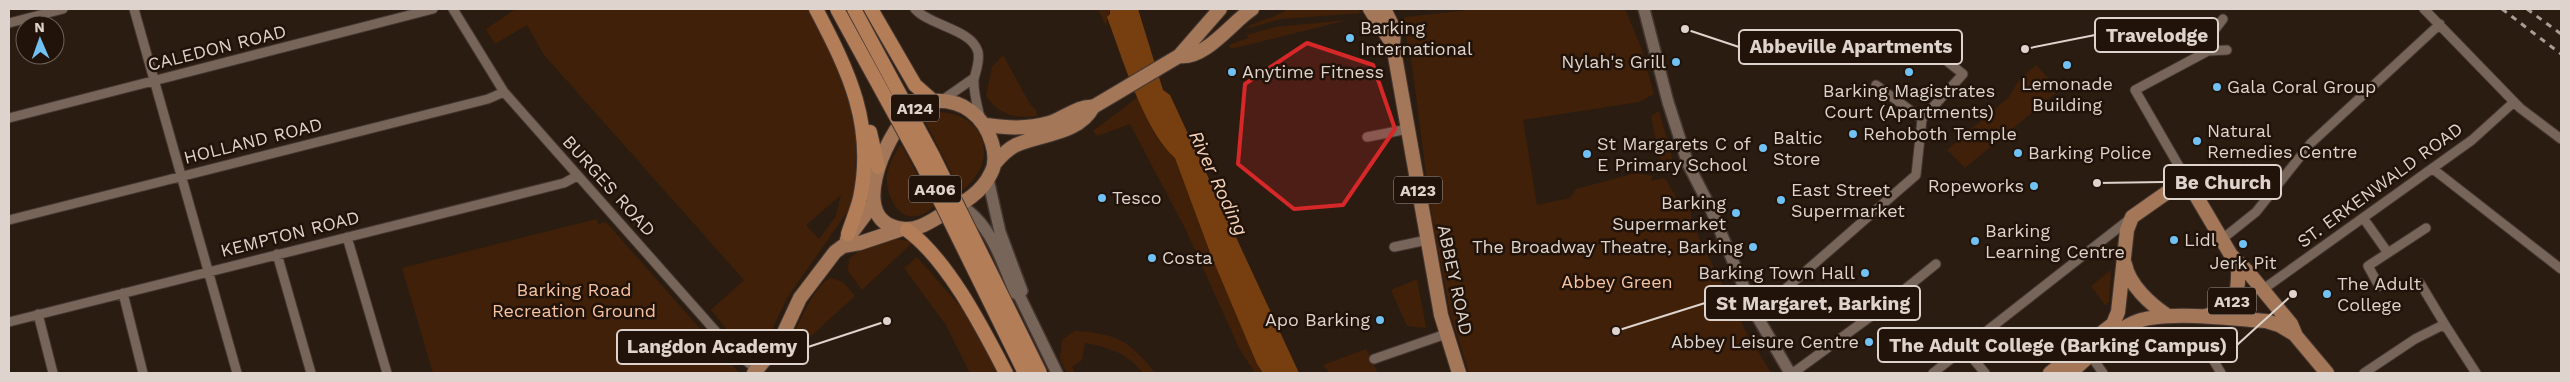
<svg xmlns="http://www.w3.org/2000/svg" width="2570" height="382" font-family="'Work Sans',sans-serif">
  <rect width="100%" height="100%" fill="#2b1c12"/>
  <path fill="#402008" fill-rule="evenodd" d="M516,9H811L827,42L854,117L857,138L854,202L787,298L770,334L750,358L711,310L744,280L544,55L527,25L495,44L486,29ZM841,195L836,216L819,239L806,225Z
    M1098,9H1110L1106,26Z
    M1287,9H1357L1362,13L1281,19L1245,29C1257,19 1274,20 1287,9Z
    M1477,9H1625L1641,47L1654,94L1639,102L1523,120L1537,205L1570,198L1576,189L1636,173L1652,176L1651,181L1665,178L1683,209L1690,208L1692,218L1690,220L1746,332L1771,373H1469L1450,313L1430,205L1412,65L1402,19L1406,17Z
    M1348,20L1231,49L1229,45L1248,38L1247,35L1275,27Z
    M1003,55L1030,104L1036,110L1037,116C1015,119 998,114 986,96L992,67Z
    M2036,65L2059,90L1965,168L1947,150L2009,97L2019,80Z
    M1138,97C1147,120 1156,142 1175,158L1257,364L1263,373H1255L1239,348L1185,228L1130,124L1097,136L1093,131Z
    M1659,111L1674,164L1661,165L1651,116Z
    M937,112C988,113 1000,163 961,191L923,117Z
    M901,144L934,206C930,209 926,213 921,215C898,223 885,194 887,175C889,164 895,153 901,144Z
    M597,219L598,224L606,222L739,373H433L402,268Z
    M897,239L913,242L862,290L848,271L849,259C861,247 880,240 897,239Z
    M917,257L972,320L999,373H970L946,325L904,268Z
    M2111,270L2109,302L2105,305L2091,286Z
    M832,278L843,282L855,296L799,347L790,341C799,326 814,282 832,278Z
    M1417,279L1426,328L1407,326L1391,290Z
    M1075,331C1116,333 1130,341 1155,373H1143C1128,353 1108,347 1085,343L1082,360L1072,367L1075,373H1067L1060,359L1062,340Z
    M1366,349L1377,371L1370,373H1329L1323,365Z"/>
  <path fill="#773f0f" d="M1110,9H1138L1163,90L1170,95L1299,373H1263L1257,364L1211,255L1175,158C1144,131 1122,57 1107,17L1110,14Z"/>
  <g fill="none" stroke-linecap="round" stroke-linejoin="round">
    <g stroke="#443732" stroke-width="11">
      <path id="minor" d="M134,9L237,373
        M453,9L504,92L726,343L757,370
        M915,9C930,26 972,29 978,52C980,62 976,70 974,79C973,91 977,105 980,117
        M2424,9L2520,108L2561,139
        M9,23L63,9
        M2208,51L2227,50
        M1876,85L1922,119
        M941,101L974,78
        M9,118L433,9
        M1367,137L1408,129
        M2433,169L2561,269
        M2175,188L2177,163
        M2195,194L2135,90L2208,51L2207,40L2223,19
        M2364,219L2388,253
        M9,220L488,99L504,92
        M347,237L387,373
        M2221,240L2256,212L2311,143L2440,24
        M1394,247L1427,240
        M277,254L311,373
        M2420,283L2447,328
        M2379,286L2368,266L2426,228
        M2262,290L2472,140L2514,102
        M123,293L143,373
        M1754,311L1775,298L1916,175L1922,119L1963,74L1933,50
        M38,314L53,373
        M9,322L564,183L577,176
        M2202,341L2221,373
        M1965,349L1985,373
        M2091,356L2103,373
        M1374,359L1446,334
        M1793,373L1878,311L1936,264
        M1933,373L2131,218
        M2364,373L2415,339L2441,326L2447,328L2476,373"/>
    </g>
    <g stroke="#443732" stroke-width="14">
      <path id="tertiary" d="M1644,9L1668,102L1688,164L1710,207L1754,311L1790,373
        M988,179L1000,232L1022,291L1019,295
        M959,205C990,221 1002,262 1015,293L1019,295L1057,373"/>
    </g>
    <g stroke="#443732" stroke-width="16">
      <path id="primary" d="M1370,9L1393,45
        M1384,9L1394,29L1393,45L1441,315L1459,373
        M1179,56C1205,60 1232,22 1252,9
        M933,101C963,99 984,116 992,143C995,153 996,164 991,173C981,195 959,205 940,216C929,222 918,230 905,229C844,225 886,135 910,112C916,105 925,103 933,101Z
        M986,125C1008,128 1027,129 1049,123C1063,119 1079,105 1093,107
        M995,163C1001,156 1008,149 1016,145C1041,134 1079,134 1093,107L1179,56L1220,9
        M847,239L873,204
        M2125,264C2129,285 2150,304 2168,316
        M2205,316C2238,309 2239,292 2238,264
        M754,373L780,341L800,298L835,252L843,246L860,243L902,229
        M2050,373L2113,324L2118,312L2127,230L2132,217L2169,191L2182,188L2195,194L2231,255L2248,272L2291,324L2296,336L2327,373
        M2070,373C2089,357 2110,334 2133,323C2161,309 2233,319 2266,321L2279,325L2294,334"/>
    </g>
    <g stroke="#443732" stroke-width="16">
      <path id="trunk" d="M816,9C849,72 875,125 860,198C857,210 852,222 848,234
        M871,9L915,85L933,101
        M870,132L878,167
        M907,230C948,260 982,327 1006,373"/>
    </g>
    <use href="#minor" stroke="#776559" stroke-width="9"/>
    <use href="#tertiary" stroke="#776559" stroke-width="11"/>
    <use href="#primary" stroke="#a47758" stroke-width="14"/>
    <use href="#trunk" stroke="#b37d58" stroke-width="14"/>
    <path stroke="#a89d95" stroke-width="3" stroke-dasharray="6 6" stroke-linecap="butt" d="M2502,9L2561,54
      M2527,9L2561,34"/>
    <g stroke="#443732" stroke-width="16" stroke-linecap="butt">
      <path id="trunk-bridge" d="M837,9L923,166L1025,373
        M854,9L933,156L1040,373"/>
    </g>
    <use href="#trunk-bridge" stroke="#b37d58" stroke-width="14"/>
  </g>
  <path fill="#d62828" fill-opacity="0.2" stroke="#d62828" stroke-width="4" stroke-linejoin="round" d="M1307,43L1373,65L1395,129L1343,205L1294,209L1238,164L1245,84Z"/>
  <g fill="#70c1f4" stroke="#211309" stroke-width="2">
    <circle cx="1350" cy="38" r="5"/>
    <circle cx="1676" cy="62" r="5"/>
    <circle cx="2067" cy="65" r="5"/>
    <circle cx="1232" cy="72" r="5"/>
    <circle cx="1909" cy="72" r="5"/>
    <circle cx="2217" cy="87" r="5"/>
    <circle cx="1853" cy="134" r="5"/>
    <circle cx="2197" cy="141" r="5"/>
    <circle cx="1763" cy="148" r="5"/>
    <circle cx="2018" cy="153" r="5"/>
    <circle cx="1587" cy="154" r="5"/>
    <circle cx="2034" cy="186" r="5"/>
    <circle cx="1102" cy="198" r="5"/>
    <circle cx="1781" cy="200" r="5"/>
    <circle cx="1736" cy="213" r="5"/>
    <circle cx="2174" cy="240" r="5"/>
    <circle cx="1975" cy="241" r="5"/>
    <circle cx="2243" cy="244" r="5"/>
    <circle cx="1753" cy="247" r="5"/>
    <circle cx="1152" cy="258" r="5"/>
    <circle cx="1865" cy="273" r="5"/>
    <circle cx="2327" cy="294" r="5"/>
    <circle cx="1380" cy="320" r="5"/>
    <circle cx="1869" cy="342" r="5"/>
  </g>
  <g text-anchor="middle" stroke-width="5" stroke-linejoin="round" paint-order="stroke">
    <g fill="#211309" stroke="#a59a92" stroke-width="1">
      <rect x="891" y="94.5" width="48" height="27" rx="4"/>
      <rect x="909" y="175.5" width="52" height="27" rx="4"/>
      <rect x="1394" y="176.5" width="48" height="27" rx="4"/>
      <rect x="2208" y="287.5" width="48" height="27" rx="4"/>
    </g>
    <g font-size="16" font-weight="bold" fill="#ded4cd">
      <text x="915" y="114">A124</text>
      <text x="935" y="195">A406</text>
      <text x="1418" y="196">A123</text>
      <text x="2232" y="307">A123</text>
    </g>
    <g font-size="18" fill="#ded4cd" stroke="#211309" text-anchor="start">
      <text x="1360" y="34">Barking<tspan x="1360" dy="21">International</tspan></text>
      <text x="1666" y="68" text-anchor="end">Nylah's Grill</text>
      <text x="1242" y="78">Anytime Fitness</text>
      <text x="2067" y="90" text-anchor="middle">Lemonade<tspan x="2067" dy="21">Building</tspan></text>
      <text x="2227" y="93">Gala Coral Group</text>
      <text x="1909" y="97" text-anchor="middle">Barking Magistrates<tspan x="1909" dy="21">Court (Apartments)</tspan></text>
      <text x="2207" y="137">Natural<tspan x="2207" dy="21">Remedies Centre</tspan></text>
      <text x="1863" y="140">Rehoboth Temple</text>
      <text x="1773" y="144">Baltic<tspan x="1773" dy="21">Store</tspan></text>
      <text x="1597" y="150">St Margarets C of<tspan x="1597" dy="21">E Primary School</tspan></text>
      <text x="2028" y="159">Barking Police</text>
      <text x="2024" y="192" text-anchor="end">Ropeworks</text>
      <text x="1791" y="196">East Street<tspan x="1791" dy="21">Supermarket</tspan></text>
      <text x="1112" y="204">Tesco</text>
      <text x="1726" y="209" text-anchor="end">Barking<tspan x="1726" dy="21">Supermarket</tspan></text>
      <text x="1985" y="237">Barking<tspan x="1985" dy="21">Learning Centre</tspan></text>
      <text x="2184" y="246">Lidl</text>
      <text x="1743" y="253" text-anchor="end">The Broadway Theatre, Barking</text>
      <text x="1162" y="264">Costa</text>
      <text x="2243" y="269" text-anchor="middle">Jerk Pit</text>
      <text x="1855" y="279" text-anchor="end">Barking Town Hall</text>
      <text x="2337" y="290">The Adult<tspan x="2337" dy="21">College</tspan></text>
      <text x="1370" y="326" text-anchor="end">Apo Barking</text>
      <text x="1859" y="348" text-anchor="end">Abbey Leisure Centre</text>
    </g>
    <g font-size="18" fill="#ded4cd" stroke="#211309">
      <text transform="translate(217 48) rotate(-14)" y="6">CALEDON ROAD</text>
      <text transform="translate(253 141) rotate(-14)" y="6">HOLLAND ROAD</text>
      <text transform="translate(2380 185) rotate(-36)" y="6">ST. ERKENWALD ROAD</text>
      <text transform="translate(609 186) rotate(48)" y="6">BURGES ROAD</text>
      <text transform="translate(290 234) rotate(-14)" y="6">KEMPTON ROAD</text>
      <text transform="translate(1455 280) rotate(78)" y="6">ABBEY ROAD</text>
    </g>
    <g font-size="18" fill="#f8c3a0" stroke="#211309">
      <text x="1617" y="288">Abbey Green</text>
      <text x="574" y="296">Barking Road<tspan x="574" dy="21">Recreation Ground</tspan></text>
    </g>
    <g font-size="19" font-style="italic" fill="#f4d1b9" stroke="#211309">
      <text transform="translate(1219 183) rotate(65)" y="7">River Roding</text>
    </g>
  </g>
  <path fill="none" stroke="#ded4cd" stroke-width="2" d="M2025 49L2095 35M1685 29L1739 47M2097 183L2164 182M1616 331L1705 303M2293 294L2237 345M887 321L808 347"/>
  <g fill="#ded4cd" stroke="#211309" stroke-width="2">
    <circle cx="2025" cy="49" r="5"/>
    <circle cx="1685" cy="29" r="5"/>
    <circle cx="2097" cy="183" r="5"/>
    <circle cx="1616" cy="331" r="5"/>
    <circle cx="2293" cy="294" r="5"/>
    <circle cx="887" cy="321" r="5"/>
  </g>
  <g fill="#211309" stroke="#ded4cd" stroke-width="2">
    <rect x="2095" y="18" width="123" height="34" rx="5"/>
    <rect x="1739" y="30" width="223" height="34" rx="5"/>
    <rect x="2164" y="165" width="117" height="34" rx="5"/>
    <rect x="1705" y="286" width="215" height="34" rx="5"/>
    <rect x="1878" y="328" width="359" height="34" rx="5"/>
    <rect x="617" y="330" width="191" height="34" rx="5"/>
  </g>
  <g font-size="19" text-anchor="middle" font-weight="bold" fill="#ded4cd">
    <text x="2157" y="42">Travelodge</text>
    <text x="1851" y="53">Abbeville Apartments</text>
    <text x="2223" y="189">Be Church</text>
    <text x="1813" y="310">St Margaret, Barking</text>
    <text x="2058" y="352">The Adult College (Barking Campus)</text>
    <text x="712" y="353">Langdon Academy</text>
  </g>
  <rect width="2570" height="382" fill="none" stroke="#ded4cd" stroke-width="20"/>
  <g transform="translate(40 40) rotate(358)"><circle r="24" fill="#211309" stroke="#6d6057"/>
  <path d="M0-4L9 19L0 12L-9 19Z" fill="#70c1f4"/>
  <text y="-8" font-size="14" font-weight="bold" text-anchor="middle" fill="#ded4cd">N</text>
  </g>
</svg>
